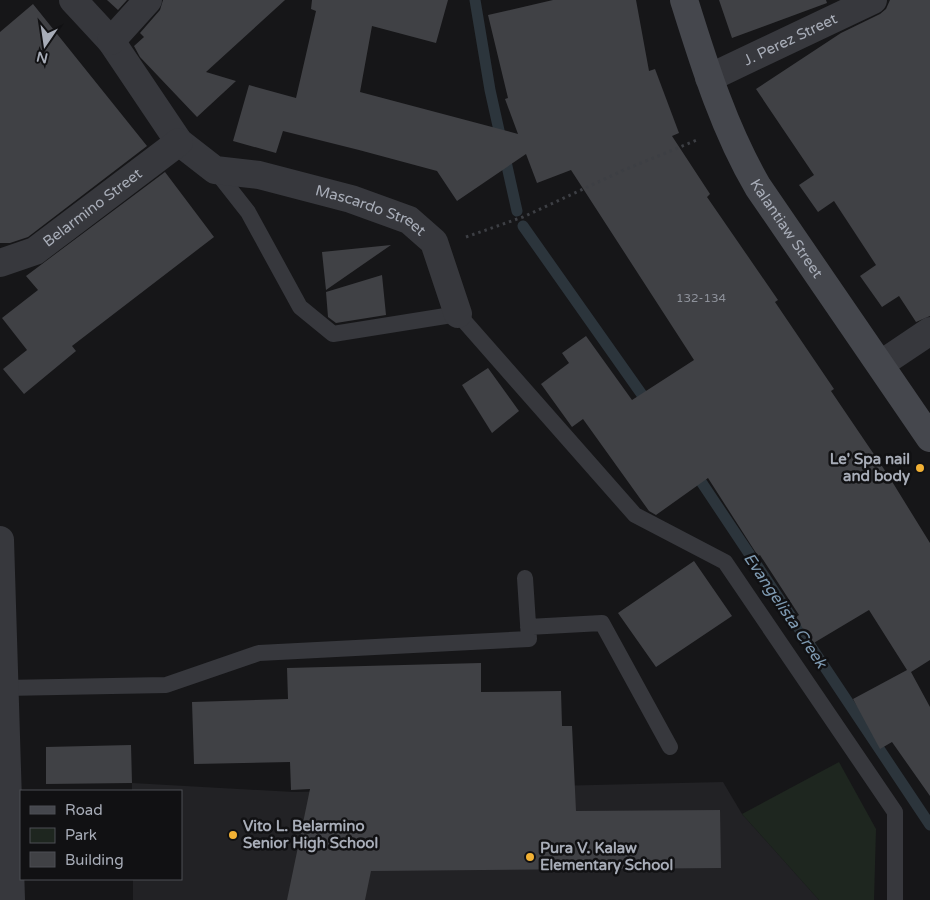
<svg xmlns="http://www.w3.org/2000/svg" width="930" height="900" font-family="'Varela Round',sans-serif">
  <rect width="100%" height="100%" fill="#161618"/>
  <path fill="#222225" d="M723,782L742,814L819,900H133V879H181V791H132V783L294,792Z"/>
  <path fill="#1e261f" d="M839,762L876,829L874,900H819L742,814Z"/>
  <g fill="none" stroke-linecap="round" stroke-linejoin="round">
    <path stroke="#2c353c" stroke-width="11" d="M475,0L490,90L517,211
      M523,226L650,406
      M694,471L930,825"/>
  </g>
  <path fill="#404145" d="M107,0H127L118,10Z
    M163,0H285L206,72L236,81L197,117L140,57L134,46L144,37L140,33L160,10Z
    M312,0H448L436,43L372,26L360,92L518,134L505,99L508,98L488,15L553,0H636L649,71L655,69L679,133L672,136L710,194L707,197L778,300L775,302L834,389L831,391L888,475L930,543V660L911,672L930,707V796L892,742L880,749L853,699L907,670L869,610L812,644L796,617L799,615L760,555L758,556L708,478L656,515L649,511L583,419L572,427L541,384L569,363L562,353L586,336L632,400L694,360L571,170L537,183L526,154L457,201L437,171L359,150L283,131L276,153L233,141L249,85L296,98L316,11L311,9Z
    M719,0H826L827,3L732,38Z
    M890,0H930V316L916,322L899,296L882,307L860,276L876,265L834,201L818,212L799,185L814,175L756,89L841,33L880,14L886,9Z
    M33,4L147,146L28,237L10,243H0V32Z
    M165,172L214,237L72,346L76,351L24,394L3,369L27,350L2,318L38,290L26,276Z
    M391,245L326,290L322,252Z
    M382,275L386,315L336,323L328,317L326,292Z
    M488,368L519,411L492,433L462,385Z
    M694,561L732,616L656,667L618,613Z
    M481,663V692L561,691L562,726H572L576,811L720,810L721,868L371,871L365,900H287L310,789L291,790L290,762L194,764L192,702L288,699L287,668Z
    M131,745L132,783L46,784V747Z"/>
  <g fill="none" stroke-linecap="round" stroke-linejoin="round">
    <path stroke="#3d3f44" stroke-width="3" stroke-dasharray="2.5 4" stroke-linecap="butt" d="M466,237L523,217L624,170L697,140"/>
    <path stroke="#37383d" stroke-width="16" d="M215,170L248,212L300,307L333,334L458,314L635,515L725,562L895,812V900
      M528,627L602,623L670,747
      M4,688L166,685L259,653L529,639L525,578"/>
    <g stroke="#37383d" stroke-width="28">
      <path id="s1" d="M73,0L111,41L179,142L215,170L259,175L351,199L409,220L434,242L458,314"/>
      <path d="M111,41L148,0"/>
      <path id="s2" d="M709,78L873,0"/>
      <path id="s3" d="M0,263L35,251L179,142"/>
      <path d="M881,364L930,331"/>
      <path d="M0,540L11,900"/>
    </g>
    <path stroke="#45474d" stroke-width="28" id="s4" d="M684,0C704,64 724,129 758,187L930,438"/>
  </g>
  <g fill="#f2b134" stroke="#111113" stroke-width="2">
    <circle cx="920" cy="468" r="5"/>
    <circle cx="233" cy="835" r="5"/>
    <circle cx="530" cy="857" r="5"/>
  </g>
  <g text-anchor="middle" stroke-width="5" stroke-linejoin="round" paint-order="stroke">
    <g font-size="12" fill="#8e929b">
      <text x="701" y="302">132-134</text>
    </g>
    <g font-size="15" fill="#a8adb8" stroke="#111113">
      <text dy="5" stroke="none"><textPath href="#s2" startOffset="90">J. Perez Street</textPath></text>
      <text dy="5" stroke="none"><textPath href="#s3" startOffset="109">Belarmino Street</textPath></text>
      <text dy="5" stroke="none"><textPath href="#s1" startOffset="385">Mascardo Street</textPath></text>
      <text dy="5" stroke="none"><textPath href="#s4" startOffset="252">Kalantiaw Street</textPath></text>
    </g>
    <g font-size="15" font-weight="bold" fill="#a8adb8" stroke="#111113" text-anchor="start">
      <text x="910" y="464" text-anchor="end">Le' Spa nail<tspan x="910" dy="17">and body</tspan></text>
      <text x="243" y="831">Vito L. Belarmino<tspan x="243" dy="17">Senior High School</tspan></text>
      <text x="540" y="853">Pura V. Kalaw<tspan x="540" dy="17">Elementary School</tspan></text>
    </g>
    <g font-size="16" font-style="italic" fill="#7f9bb3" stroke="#111113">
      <text transform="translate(786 610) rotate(56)" y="6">Evangelista Creek</text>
    </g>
  </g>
  <rect x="20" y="790" width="162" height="90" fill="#111113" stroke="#4d4f55"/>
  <rect x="30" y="806" width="25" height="8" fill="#45474d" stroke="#4d4f55"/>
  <text x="65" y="815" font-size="15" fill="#a8adb8">Road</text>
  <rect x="30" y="828" width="25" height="15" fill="#1e261f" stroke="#4d4f55"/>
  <text x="65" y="840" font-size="15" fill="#a8adb8">Park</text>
  <rect x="30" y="852" width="25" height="15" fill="#404145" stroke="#4d4f55"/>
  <text x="65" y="865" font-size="15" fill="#a8adb8">Building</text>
  <g transform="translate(45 45) rotate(193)" stroke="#111113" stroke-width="4" paint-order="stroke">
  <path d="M0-4L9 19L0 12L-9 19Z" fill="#a8adb8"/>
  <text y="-8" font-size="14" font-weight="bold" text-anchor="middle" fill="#a8adb8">N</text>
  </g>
</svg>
